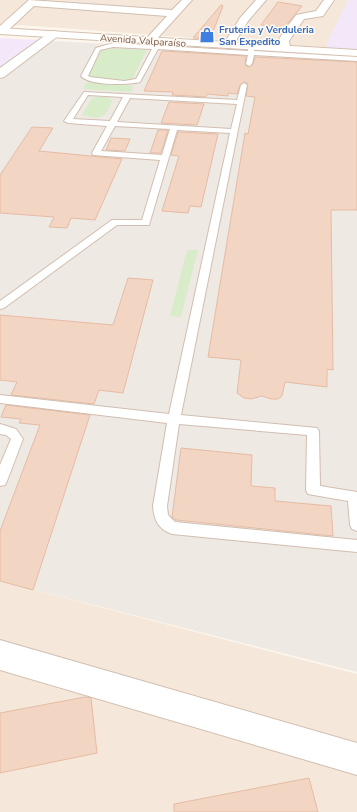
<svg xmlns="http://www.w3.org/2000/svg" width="357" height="812" font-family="'Nunito Sans',sans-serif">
  <rect width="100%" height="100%" fill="#fdf6ec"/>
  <path fill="#f5e8da" d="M0,0H357V50L20,25L0,28Z
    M0,581L357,674V812H0Z"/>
  <path fill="#efe9e4" d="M52,41L357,57V672L0,581V80Z"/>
  <path fill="#f3e8fa" d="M348,0H357V50L325,48Z
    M0,38L41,40L0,69Z"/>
  <path fill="#d8ecc9" d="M107,48L147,50L132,80L129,81L93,78L88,75L102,50Z
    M88,81L133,86L131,92L83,89Z
    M104,96L109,98L112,101L106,114L97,118L82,115L92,98Z
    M187,250H198L181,317L170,316Z"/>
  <path fill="#f3d5c3" stroke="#e6bba3" d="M278,2L302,6L284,28L261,25Z
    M221,5L223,6L210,39L193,38Z
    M162,51L246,56L245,65L248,67L253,64L255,57L357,62V210H331L333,370L327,369V387L285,382L282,396L278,399H271L262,396L251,399L244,398L237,393L241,360L208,357L245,133L248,134L255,97L246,96L248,84L245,82L240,85L237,94L228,93V96L207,94L206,97L172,95L173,92L144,91Z
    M169,102L204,104L197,125L161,123Z
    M32,127L53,128L39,151L122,159L95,220L71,218L67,228L49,227L54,217L0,213V175Z
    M158,130H168L161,153H150Z
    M178,132L218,134L201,207L190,206L188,213L162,211L179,156L171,155Z
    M111,138L130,139L125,151L106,150Z
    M128,278L153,280L123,393L99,390L94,404L11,395L17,382L0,380V315L113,325Z
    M6,405L90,415L33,590L0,581V531L40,425L19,423L21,419L1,417Z
    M181,448L252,455L251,486L275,488V501L331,506L333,536L176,520L172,517Z
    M85,697L91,698L97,753L0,773V713Z
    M309,778L318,812H174V804Z"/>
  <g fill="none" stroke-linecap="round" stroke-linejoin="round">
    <g stroke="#d1beb0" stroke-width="2">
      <path id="lane" d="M113,43L248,51V46L251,44L254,46V51L357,57V61L254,55L252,64L249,66L246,64L248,55L158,49L140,82C127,85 90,86 81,76L96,48ZM113,47L152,49L136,79L124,81L90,77L88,76L100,50Z
        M244,83L247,85L181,415L317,428L319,431L320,486L357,492V531L352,529L350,525L348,501L308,494L306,490L307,435L179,424L167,506L168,515L175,522L357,540V552L172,534C158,529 154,520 153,506L167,423L0,403V395L169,414L230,133L177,130L149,225H117L4,308L0,309V301L112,220H142L160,160L93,155L92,153L107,126L68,123L64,121L84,92L237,100L241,85ZM88,95L123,97L110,121L73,119ZM130,98L237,104L231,129L117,122ZM115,126L170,129L162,155L101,151Z
        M0,424L16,429L23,439L7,481L5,485L0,486V465L11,439L6,435L0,434Z"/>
    </g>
    <g stroke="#d1beb0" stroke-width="2">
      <path id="street" d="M29,0L172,10L182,0H192L154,42L150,43L145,40L167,16L34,6L5,33L0,34V26Z
        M256,0H266L248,21L232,47H224L223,45L240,18Z
        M324,0H334L323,16L304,19L289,41L290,48L288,50H280C274,39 290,24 296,15L316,11Z
        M54,31L58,32L59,34L58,36L4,77L0,78V68L50,32Z
        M0,640L357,743V775L0,670Z"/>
    </g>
    <g stroke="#d6c0b0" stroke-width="2">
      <path id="secondary" d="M0,28L357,50V56L0,34Z"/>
    </g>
    <use href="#lane" fill="#fff" fill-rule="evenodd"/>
    <use href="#street" fill="#fff" fill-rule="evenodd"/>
    <use href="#secondary" fill="#fff" fill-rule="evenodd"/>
  </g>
  <defs>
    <g id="shop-bare" transform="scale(1.2)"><path d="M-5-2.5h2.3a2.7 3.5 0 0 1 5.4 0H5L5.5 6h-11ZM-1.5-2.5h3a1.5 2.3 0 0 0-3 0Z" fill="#3f7fe0" stroke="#fffaf3" stroke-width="2.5" paint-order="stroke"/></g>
  </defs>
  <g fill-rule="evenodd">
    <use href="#shop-bare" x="207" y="35"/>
  </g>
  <g text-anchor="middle" stroke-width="3" stroke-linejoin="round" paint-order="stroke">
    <g font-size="10" font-weight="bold" fill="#366cbe" stroke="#fffaf3" text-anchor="start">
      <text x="219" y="33">Fruteria y Verduleria<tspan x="219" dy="12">San Expedito</tspan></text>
    </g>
    <g font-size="10" fill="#7a5c4d" stroke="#fffaf3">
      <text transform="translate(143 40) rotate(4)" y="4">Avenida Valparaíso</text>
    </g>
  </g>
</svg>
